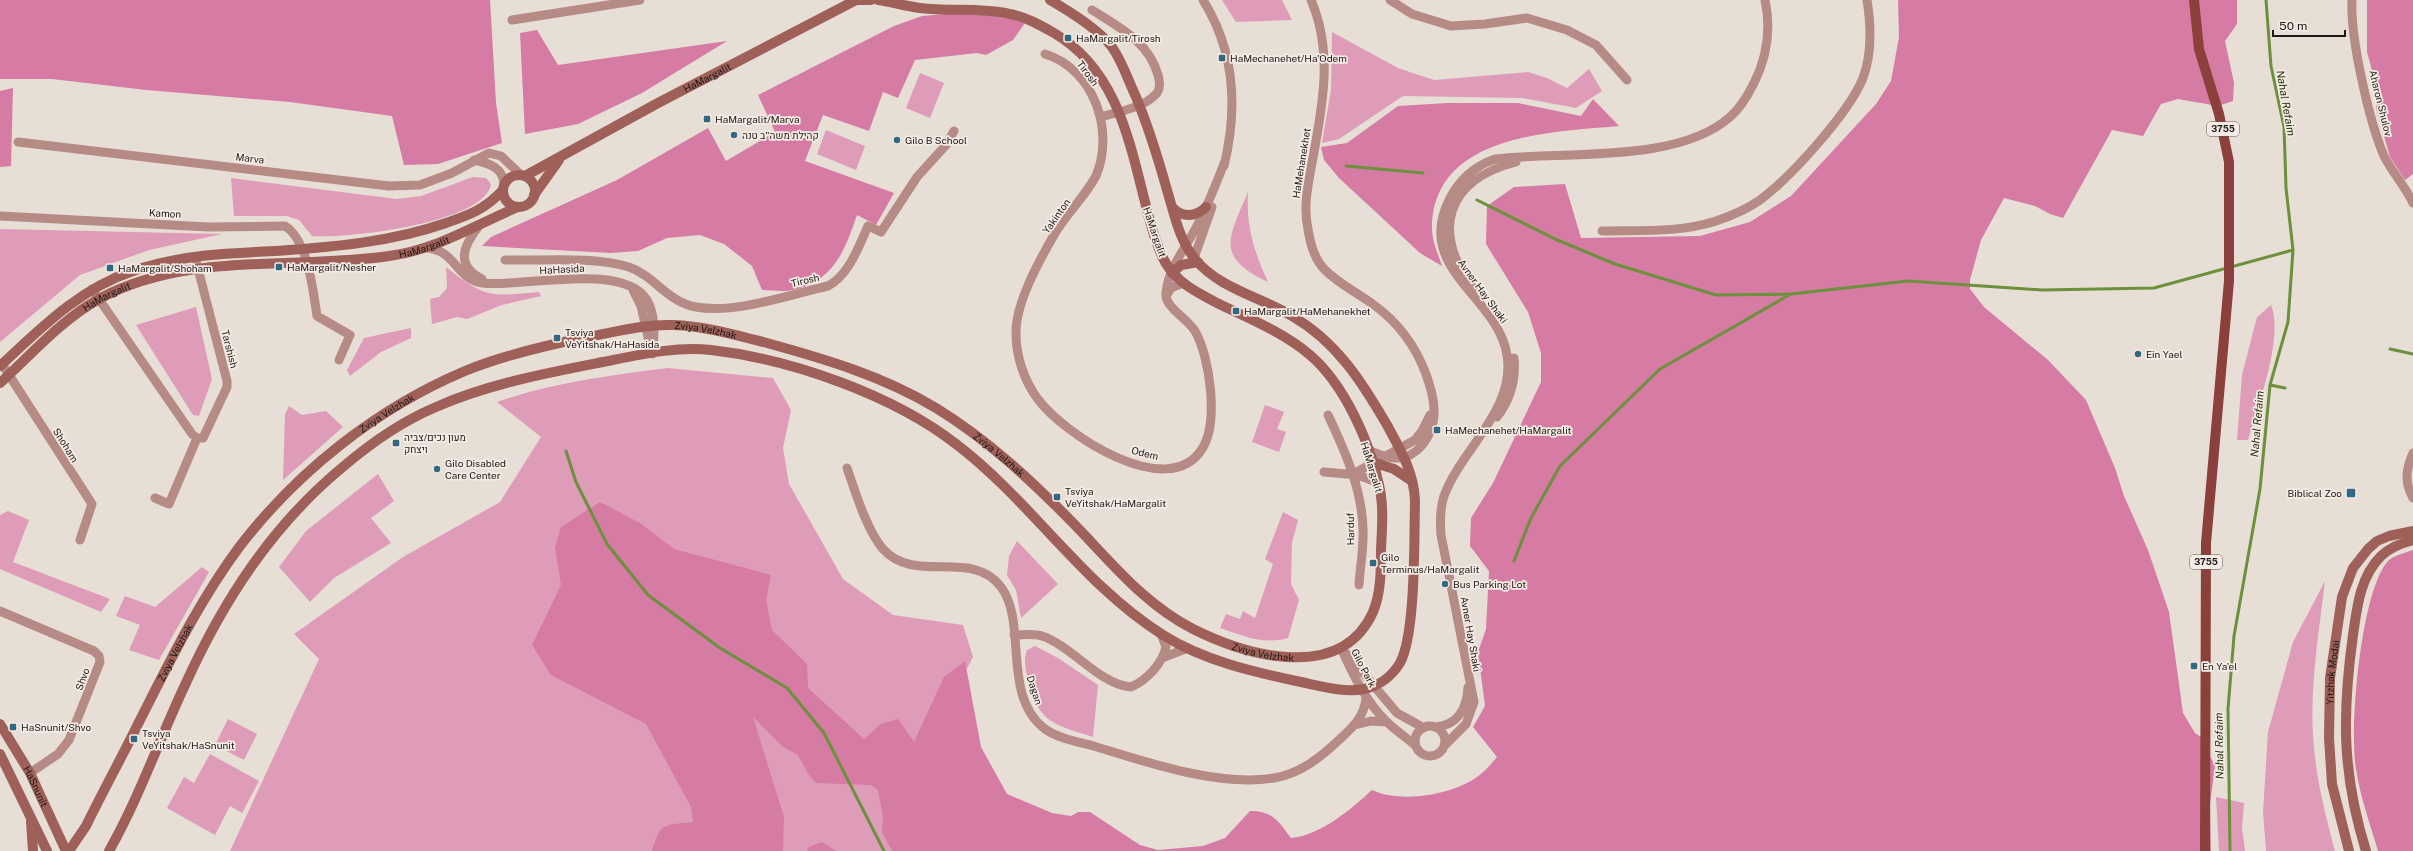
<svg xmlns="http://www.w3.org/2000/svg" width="2413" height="851" font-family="'Public Sans',Heebo,sans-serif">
  <rect width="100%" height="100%" fill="#e7ded6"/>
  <path fill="#df9cb9" d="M1222,0H1282L1292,20L1236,22Z
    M1332,32L1398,68L1434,80L1528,72L1547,78L1567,88L1589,69L1602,91L1576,108L1522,98L1403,96L1339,139L1322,143L1331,90Z
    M920,73L944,83L930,118L906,108Z
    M826,130L865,146L856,170L817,154Z
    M473,177L486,178L491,184C486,223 345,239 312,236L299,220L287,216H234L231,178L397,199L421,196Z
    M1248,192C1246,226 1254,252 1268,282C1215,257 1228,239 1248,192Z
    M0,229L222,234L149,250L80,275L0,342Z
    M446,267C486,299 490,296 539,292L541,296L502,305L467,319L457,317L432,324L430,299L439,297L447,288Z
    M2271,305C2284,336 2258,407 2248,440H2237L2242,375L2257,317Z
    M196,307L212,379L199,416L193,415L136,325Z
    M411,328V338L381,352L350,376L347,370L364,338Z
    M668,368L773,378L791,410L783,448L789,484L843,579L893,615L963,625L973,657L888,819L899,851H230L319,659L294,634L403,557L500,502L541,437L497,402C552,383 610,375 668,368Z
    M1265,405L1284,412L1277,429L1286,432L1279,452L1252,442Z
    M289,406L302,415L326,411L343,427L283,480L285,414Z
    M378,474L394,501L371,518L391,543L334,578L310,602L279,567L306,531Z
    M8,511L29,520L13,562L110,599L101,612L0,569V515Z
    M1283,512L1298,520L1292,543L1291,584L1299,600L1288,638C1264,645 1244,636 1220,628L1226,614L1240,619L1243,611L1255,618L1273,564L1265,559Z
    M1017,541L1058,584L1021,618L1016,590L1007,575L1009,556Z
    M202,567L209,572L159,660L129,650L140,625L116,616L125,596L155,607Z
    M2325,581C2319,632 2310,684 2313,735C2315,775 2325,813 2335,851H2266L2263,812L2268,732L2293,642Z
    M1035,646L1058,658L1098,685L1093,737C1055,725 1038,723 1028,680C1026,669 1023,661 1027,650Z
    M228,719L257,734L244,760L215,745Z
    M210,754L259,781L242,813L230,806L215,835L167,808L184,777L194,783Z
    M2216,797L2244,803L2242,828L2245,851H2219Z"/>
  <path fill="#d57ba4" d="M0,0H490L496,103L502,143L438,164L404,165L392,116L290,102L146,90L52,79H0Z
    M1898,0H2237V24L2225,41L2234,83L2233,101L2218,106L2178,99L2161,104L2143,136L2112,130L2063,218L2050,214L2035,206L2004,198L1981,240L1970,280V289L1984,307L2048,360L2086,400L2115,468L2124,496L2148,550L2169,612L2183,713L2195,733L2210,743V756L2215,766L2210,804L2211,851H892L882,832L883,817L878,790L871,785L816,783L809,775L798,755L783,747L753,717L784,817L783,851H652C661,820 665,826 693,822L691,807L646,724L551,675L532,645L561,585L555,548L561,527L600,502L640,523L674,549L771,575L766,600L772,630L807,664L808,688L864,739L881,724L898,719L914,742L944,677L965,661L981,747L1007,794L1052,813L1071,816L1078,812H1090L1140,845L1158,850L1203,846L1225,838L1250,811C1273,811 1278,821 1291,838C1321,835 1350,810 1372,790C1401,804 1457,795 1482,773C1487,769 1492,763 1497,757L1473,727L1485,706L1478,652L1486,629L1489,571L1470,546L1471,518L1493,483L1541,382V353L1528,312L1486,244L1487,206L1514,187L1565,184L1581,238L1700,236L1750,222L1791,196L1876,104L1891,81L1899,37Z
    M2367,0H2413V174L2405,180L2390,157L2376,108L2379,96L2367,52Z
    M969,12L1009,18L1025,23L1013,40L986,55L977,53L915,60L898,98L883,92L869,131L823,115L805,161L894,193L876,225L857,215C845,250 834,281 793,290C783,292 772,290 762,290L752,266L724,244L700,235L667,238L638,251L611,253L482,246L491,237L617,180L708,128L726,161L775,132L758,95L894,26L922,16Z
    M537,30L558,65L727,41L642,93L578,124L525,134L520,33Z
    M13,88L11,166L0,167V91Z
    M1593,99L1619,126C1552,132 1433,134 1432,228C1432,241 1438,254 1442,266L1420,253L1339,178L1324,160L1321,147L1347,143L1398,106L1448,103H1518L1581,116Z
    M2413,550V851H2378C2370,824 2360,796 2356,769C2349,729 2361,590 2388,561C2394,555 2405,553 2413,550Z
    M822,842L836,851H807L809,847Z"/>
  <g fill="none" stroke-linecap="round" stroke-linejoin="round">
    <path stroke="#6c903b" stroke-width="3" d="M1346,166L1423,173
      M1477,200L1555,239L1615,264L1716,295L1791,294L1908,281L2042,290L2154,288L2293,250
      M2390,349L2413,354
      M2270,385L2285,388
      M566,451L576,482L607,544L648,595L720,648L787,688L824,733L884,851
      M1514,561L1531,518L1560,466L1660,369L1789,295
      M2230,851L2228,709L2234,636L2260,489L2270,385L2288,322L2293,250L2286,188L2284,127L2271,66L2266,0"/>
    <path stroke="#b68a85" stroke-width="9" d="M1203,0C1235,51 1238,108 1224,166
      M1311,0C1334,53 1322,108 1312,163C1308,185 1303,207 1308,229C1310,243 1314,259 1325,270C1339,284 1358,293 1374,305C1399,323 1415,345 1426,374C1430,386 1435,401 1434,415C1433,430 1425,447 1410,455C1396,462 1380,456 1367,449
      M1390,0L1412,14L1451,26L1485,24L1527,18L1567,30L1596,45L1627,80
      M2352,0C2350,37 2369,121 2384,156C2392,172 2405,186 2413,203
      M1092,10C1119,27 1149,42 1158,75C1160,82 1161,90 1155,95C1143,108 1117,112 1101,117
      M512,20L640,0
      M1045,54C1094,69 1115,131 1096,176C1084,198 1066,214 1054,235C1039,261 1015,304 1016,334C1016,356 1024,380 1037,398C1063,434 1168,503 1202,449C1219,423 1210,357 1195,331C1188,319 1164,307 1166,293C1168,268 1187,246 1198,224C1208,204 1217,182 1225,161
      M18,142L389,186L420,185L452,173L489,153L501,156L521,175
      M474,160C489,163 504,168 504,185
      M0,216L208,227L285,226C308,240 313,290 317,316L350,335L339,360
      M479,226C463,246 455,265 482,279
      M1602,231C1640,230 1679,233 1716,221C1731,216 1747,209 1760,200C1790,178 1849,113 1863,78C1872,54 1871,25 1867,0
      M428,248C456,251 457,280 482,283C522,288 623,261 647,300C656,315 654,336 653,354
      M1194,258L1212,207
      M505,260C543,261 593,256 629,267C655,276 667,302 696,307C736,314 788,295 828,286C849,275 858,248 868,226L881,232L917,177L946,145L954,131
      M92,289L192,434L197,438H203L227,387V381L195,257
      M1474,289C1430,232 1446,180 1516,162
      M633,290L641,306L651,350
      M1166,296L1171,288L1183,283
      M2,364L92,504L80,540
      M1328,415C1345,451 1362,489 1363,529C1364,548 1360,566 1359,585
      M1497,417C1510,400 1516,379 1514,358
      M2413,453C2406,469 2404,482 2413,498
      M847,468C855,491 867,531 883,549C915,585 973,548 1001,587C1028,623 1001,696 1045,729C1059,739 1080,742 1097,747C1149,763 1220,787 1274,778C1300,774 1321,757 1340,739C1353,727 1365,716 1366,697
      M1324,472L1358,475L1379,483
      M1353,474L1415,440L1422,431L1430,415
      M155,498L169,504L197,438
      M0,611L94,651L99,656L100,662L69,740L58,754L30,773
      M1014,635C1023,635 1033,633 1042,636C1072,646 1100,685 1131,687C1147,680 1162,664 1166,647L1161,634
      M1341,648C1353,675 1366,702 1387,722C1396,731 1407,738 1416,746
      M1347,654L1397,713L1424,728
      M1162,658L1188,648
      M1355,725L1371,721L1387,722
      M1415 741a15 15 0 1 1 30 0a15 15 0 1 1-30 0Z
      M1436,727C1458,725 1467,708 1468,687
      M1445,745L1466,724L1474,702L1441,535C1440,522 1440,508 1444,496C1461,449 1516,410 1507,355C1498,296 1413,269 1450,198C1460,179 1475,166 1495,159C1563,151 1677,164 1730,117C1741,108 1748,95 1754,83C1767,57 1771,28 1765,0"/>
    <g stroke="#9e6059" stroke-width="10">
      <path d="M855,0H871"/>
      <circle cx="519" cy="191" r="16"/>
      <path id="s1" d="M525,176L658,103L856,0"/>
      <path d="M534,195L559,160"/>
      <path d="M1173,208C1183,218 1196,217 1206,207"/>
      <path d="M1172,273L1181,265L1198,262"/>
      <path d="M0,366C41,328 79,289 133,271C179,255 229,253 276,251C333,247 392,242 446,223C469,215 484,210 502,191"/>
      <path id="s2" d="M0,383C31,355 61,320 99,299C187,251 293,270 389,256C436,250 475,225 518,207"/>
      <path d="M1372,462L1394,469L1412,481"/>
      <path id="s3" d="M0,724L30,773L66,851"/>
      <path d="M0,754L47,851"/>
      <path d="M31,822L33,851"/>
      <path id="s4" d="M69,851L86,826C103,791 122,757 139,722C170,661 199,601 240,546C298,471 377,408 465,371C504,355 547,345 588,337C616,332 644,324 673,325C705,326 736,335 767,343C825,359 883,376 936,408C988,440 1031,480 1074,524C1111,562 1145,605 1193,629C1247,656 1341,683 1373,612C1381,593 1381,570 1381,549C1382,528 1384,506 1379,485C1370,442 1344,384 1310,355C1283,332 1248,318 1217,303C1201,294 1185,287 1173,273C1163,262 1159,249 1154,235C1132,163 1126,75 1054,33C1040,25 1026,17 1010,14C980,7 950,12 920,8C906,6 892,2 878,0"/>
      <path d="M109,851C139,798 159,740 185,685C223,601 272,525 344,466C371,443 403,421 436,407C488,384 547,373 603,362C638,355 676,346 711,350C791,359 893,395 956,444C1031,501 1083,585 1163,635C1204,661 1254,672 1301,682C1320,686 1344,693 1364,689C1379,686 1392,676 1400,663C1416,634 1414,537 1415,501C1414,472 1400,449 1387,425C1362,382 1337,342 1292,316C1261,297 1218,288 1195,259C1179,240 1174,213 1167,190C1158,158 1149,128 1136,97C1128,80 1123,63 1112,47C1099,30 1069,11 1050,0"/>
      <path id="s5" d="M2349,851L2332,784L2329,738L2330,678L2342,597L2353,568L2368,549L2377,541L2389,536L2413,531"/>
      <path d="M2366,851C2342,774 2342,714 2353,635C2357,607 2360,577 2381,556C2390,547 2401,543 2413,540"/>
    </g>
    <path stroke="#8b403b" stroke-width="10" d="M2194,0L2199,49L2219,114L2229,162V281L2206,543L2205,851"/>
  </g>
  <g fill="#316883" stroke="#f5ebe4" stroke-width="1.5">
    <rect x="1064" y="34" width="8" height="8" rx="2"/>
    <rect x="1218" y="54" width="8" height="8" rx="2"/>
    <rect x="703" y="115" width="8" height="8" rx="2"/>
    <circle cx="734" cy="135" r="4"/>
    <circle cx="897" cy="140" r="4"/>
    <rect x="275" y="263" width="8" height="8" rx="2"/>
    <rect x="106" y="264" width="8" height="8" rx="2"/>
    <rect x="1232" y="307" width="8" height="8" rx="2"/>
    <rect x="553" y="334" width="8" height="8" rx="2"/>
    <circle cx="2138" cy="354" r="4"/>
    <rect x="1433" y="426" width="8" height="8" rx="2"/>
    <rect x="392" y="439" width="8" height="8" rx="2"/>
    <circle cx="437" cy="469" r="4"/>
    <rect x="2346" y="488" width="10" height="10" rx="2"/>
    <rect x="1053" y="493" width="8" height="8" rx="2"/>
    <rect x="1369" y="559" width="8" height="8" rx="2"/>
    <circle cx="1445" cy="584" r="4"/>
    <rect x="2190" y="662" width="8" height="8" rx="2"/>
    <rect x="9" y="723" width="8" height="8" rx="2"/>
    <rect x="130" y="735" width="8" height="8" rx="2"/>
  </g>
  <g text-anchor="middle" stroke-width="3.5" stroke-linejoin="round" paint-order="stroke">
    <g fill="#f5ebe4" stroke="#5e5854" stroke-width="1">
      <rect x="2207" y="122" width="32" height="14" rx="3"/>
      <rect x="2190" y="555" width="32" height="14" rx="3"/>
    </g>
    <g font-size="9" font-weight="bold" fill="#1d1917">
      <text x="2223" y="132">3755</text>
      <text x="2206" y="565">3755</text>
    </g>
    <g font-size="10" fill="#1d1917" stroke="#f5ebe4" text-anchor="start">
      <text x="1076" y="42">HaMargalit/Tirosh</text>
      <text x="1230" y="62">HaMechanehet/Ha'Odem</text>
      <text x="715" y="123">HaMargalit/Marva</text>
      <text x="742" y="139">קהילת משה"ב טנה</text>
      <text x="905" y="144">Gilo B School</text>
      <text x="287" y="271">HaMargalit/Nesher</text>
      <text x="118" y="272">HaMargalit/Shoham</text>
      <text x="1244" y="315">HaMargalit/HaMehanekhet</text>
      <text x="565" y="336">Tsviya<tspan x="565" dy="12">VeYitshak/HaHasida</tspan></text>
      <text x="2146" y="358">Ein Yael</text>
      <text x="1445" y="434">HaMechanehet/HaMargalit</text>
      <text x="404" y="441">מעון נכים/צביה<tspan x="404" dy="12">ויצחק</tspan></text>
      <text x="445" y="467">Gilo Disabled<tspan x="445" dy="12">Care Center</tspan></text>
      <text x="1065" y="495">Tsviya<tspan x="1065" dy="12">VeYitshak/HaMargalit</tspan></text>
      <text x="2342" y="497" text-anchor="end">Biblical Zoo</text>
      <text x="1381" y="561">Gilo<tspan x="1381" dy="12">Terminus/HaMargalit</tspan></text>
      <text x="1453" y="588">Bus Parking Lot</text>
      <text x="2202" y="670">En Ya'el</text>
      <text x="21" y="731">HaSnunit/Shvo</text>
      <text x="142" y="737">Tsviya<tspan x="142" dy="12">VeYitshak/HaSnunit</tspan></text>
    </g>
    <g font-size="10" fill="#1d1917" stroke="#f5ebe4">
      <text transform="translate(1088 73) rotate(53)" y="4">Tirosh</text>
      <text dy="4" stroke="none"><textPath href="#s1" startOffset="207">HaMargalit</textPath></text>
      <text transform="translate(2381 103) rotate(76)" y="4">Aharon Shulov</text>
      <text transform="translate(250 158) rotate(7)" y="4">Marva</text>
      <text transform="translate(1301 163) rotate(-81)" y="4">HaMehanekhet</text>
      <text transform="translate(165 213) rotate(3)" y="4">Kamon</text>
      <text transform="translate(1056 216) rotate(-55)" y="4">Yakinton</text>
      <text transform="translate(1155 232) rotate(71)" y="4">HaMargalit</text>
      <text dy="4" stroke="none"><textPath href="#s2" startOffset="462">HaMargalit</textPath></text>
      <text transform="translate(562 269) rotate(-3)" y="4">HaHasida</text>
      <text transform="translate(805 280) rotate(-13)" y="4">Tirosh</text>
      <text transform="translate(1483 291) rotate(54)" y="4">Avner Hay Shaki</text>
      <text dy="4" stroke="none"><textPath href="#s2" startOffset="138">HaMargalit</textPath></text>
      <text dy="4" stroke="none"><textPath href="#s4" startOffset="885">Zviya VeIzhak</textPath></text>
      <text transform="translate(230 349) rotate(76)" y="4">Tarshish</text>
      <text dy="4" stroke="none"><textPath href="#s4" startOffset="549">Zviya VeIzhak</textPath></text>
      <text transform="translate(66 445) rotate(58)" y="4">Shoham</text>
      <text transform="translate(1145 453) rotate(14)" y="4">Odem</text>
      <text dy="4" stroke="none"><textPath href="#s4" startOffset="1208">Zviya VeIzhak</textPath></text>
      <text transform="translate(1372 467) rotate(73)" y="4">HaMargalit</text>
      <text transform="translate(1350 529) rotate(-91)" y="4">Harduf</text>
      <text transform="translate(1471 634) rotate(80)" y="4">Avner Hay Shaki</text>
      <text dy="4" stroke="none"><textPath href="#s4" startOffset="1544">Zviya VeIzhak</textPath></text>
      <text dy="4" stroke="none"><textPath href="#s4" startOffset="225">Zviya VeIzhak</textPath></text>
      <text transform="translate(1364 668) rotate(63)" y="4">Gilo Park</text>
      <text dy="4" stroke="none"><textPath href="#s5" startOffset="181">Yitzhak Modai</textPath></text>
      <text transform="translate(82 679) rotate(-69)" y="4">Shvo</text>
      <text transform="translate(1035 690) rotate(72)" y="4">Dagan</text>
      <text dy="4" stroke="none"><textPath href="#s3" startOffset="72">HaSnunit</textPath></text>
    </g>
    <g font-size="11" font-style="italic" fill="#21300c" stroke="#f5ebe4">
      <text transform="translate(2286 103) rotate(80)" y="4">Nahal Refaim</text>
      <text transform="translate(2257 424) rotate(-85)" y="4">Nahal Refaim</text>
      <text transform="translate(2219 746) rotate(-91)" y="4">Nahal Refaim</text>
    </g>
  </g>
  <path d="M2273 30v6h72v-6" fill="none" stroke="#1d1917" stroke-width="2"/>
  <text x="2279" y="30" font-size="12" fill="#1d1917" stroke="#f5ebe4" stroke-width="3" paint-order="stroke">50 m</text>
</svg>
